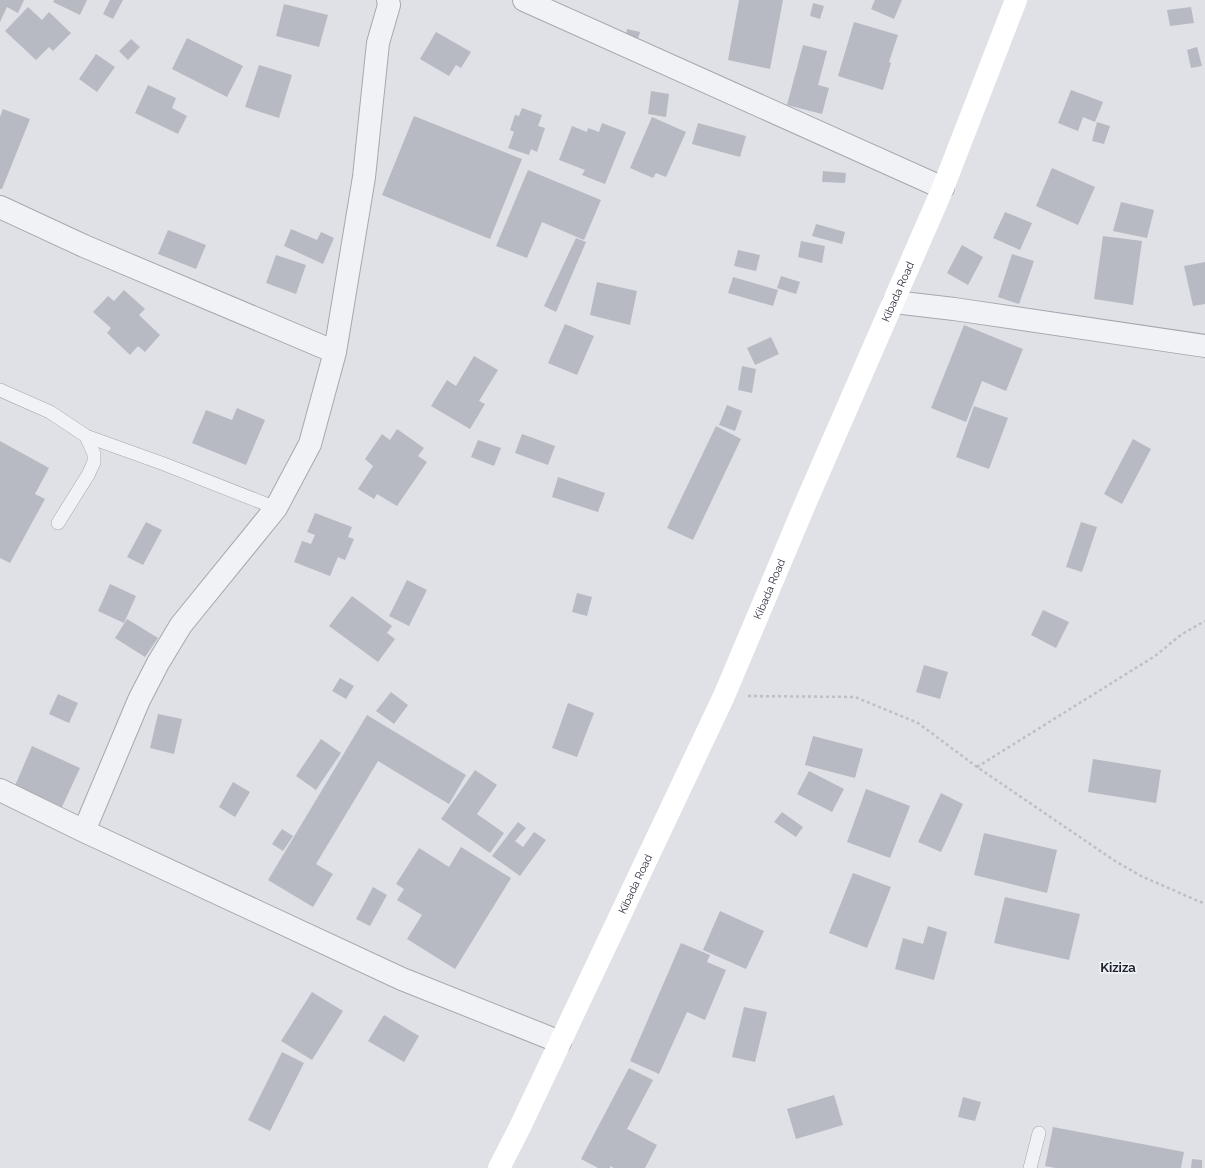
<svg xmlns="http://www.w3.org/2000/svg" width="1205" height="1168" font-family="Raleway,sans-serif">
  <rect width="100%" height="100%" fill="#dfe1e6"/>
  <path fill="#b7bac2" d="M0,0H24L18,13L7,7L0,22Z
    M54,0H87L80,15L53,2Z
    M110,0H123L113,19L103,14Z
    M739,0H783L770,69L728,60Z
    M875,0H902L894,19L871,9Z
    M813,3L824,6L820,19L810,16Z
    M284,4L328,15L319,47L276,36Z
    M28,7L42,20L49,12L71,33L53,51L49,47L36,60L5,31Z
    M1191,7L1194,23L1170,26L1167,10Z
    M854,22L898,35L889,62L891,63L883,90L838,76Z
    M627,29L640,32L638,39L626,37Z
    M436,32L471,52L461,68L456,65L449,76L420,59Z
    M187,38L243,66L227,97L172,69Z
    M131,39L140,47L128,60L119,51Z
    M803,45L827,51L818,85L829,88L822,114L787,105Z
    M1197,47L1202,66L1191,68L1187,50Z
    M96,54L115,67L97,92L79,79Z
    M259,65L292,75L279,118L245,107Z
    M148,85L176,98L172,108L187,116L178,134L135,113Z
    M1071,90L1103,102L1095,122L1083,117L1078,131L1058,123Z
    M651,91L669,94L666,117L648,114Z
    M522,108L542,115L538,126L545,128L537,152L531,149L529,155L508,148L514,132L510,130L515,115L519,116Z
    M3,109L30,119L2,189H0V117Z
    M414,116L522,159L490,239L382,195Z
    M652,117L686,132L666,177L656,173L653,178L630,168Z
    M1097,122L1110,126L1104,144L1092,141Z
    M602,123L626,132L605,184L582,175L585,170L559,160L572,126L587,132L588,128L599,132Z
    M698,123L746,136L740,157L692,144Z
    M1052,168L1095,187L1078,225L1036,206Z
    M528,170L601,200L584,240L542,222L527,258L496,246Z
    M823,171L846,173L845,183L822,182Z
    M1121,202L1154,210L1147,238L1113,231Z
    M1005,212L1032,223L1020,250L993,238Z
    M816,224L845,232L842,244L812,236Z
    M291,229L317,240L321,232L334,238L323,264L284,246Z
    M168,230L206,245L196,269L158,254Z
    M1103,236L1142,241L1133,305L1094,299Z
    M576,238L586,242L556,312L544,306Z
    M801,241L825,246L822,263L798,257Z
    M962,245L983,257L968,285L947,273Z
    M738,250L760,255L756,271L734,266Z
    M1012,254L1034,261L1019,304L998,297Z
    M276,255L306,265L296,294L266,283Z
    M1205,262V304L1193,306L1184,266Z
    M781,276L800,282L796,294L777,288Z
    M733,277L778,290L773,306L728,293Z
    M597,282L637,291L630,325L590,315Z
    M124,290L145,309L139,315L160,335L145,352L138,346L130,355L107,333L111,328L93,312L108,296L114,301Z
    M565,324L594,336L577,375L548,363Z
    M964,325L1023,349L1006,391L982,381L966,422L931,408Z
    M771,337L779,354L755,365L747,348Z
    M474,356L498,370L479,401L485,404L470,429L431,406L447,380L456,386Z
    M742,366L756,369L752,393L738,390Z
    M727,405L742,411L735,431L719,425Z
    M974,406L1008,418L989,469L956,457Z
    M237,408L265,420L246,465L192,443L206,410L232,420Z
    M716,426L741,439L693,540L667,528Z
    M397,429L424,448L418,456L427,462L397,506L377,494L374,499L358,489L373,466L365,459L382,434L390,440Z
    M522,434L555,446L548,465L515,453Z
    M1133,439L1151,449L1122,504L1104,494Z
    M478,440L501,448L494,466L471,457Z
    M0,441L49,468L35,494L45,499L10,563L0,558Z
    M558,477L605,493L598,512L552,497Z
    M315,513L352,527L348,537L354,539L345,560L338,557L330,576L294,562L302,541L311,544L315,535L307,532Z
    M146,522L162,530L143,565L127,557Z
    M1081,522L1097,527L1082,572L1066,567Z
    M407,580L427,590L409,626L389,616Z
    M110,584L136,596L124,623L98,611Z
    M577,593L592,597L587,616L572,612Z
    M352,596L392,626L387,633L395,639L378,662L329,626Z
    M1043,610L1069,622L1056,648L1031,635Z
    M127,619L158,638L145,657L115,638Z
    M924,665L948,672L940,699L916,692Z
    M340,678L354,686L346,699L332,691Z
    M391,692L408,705L394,724L376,711Z
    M58,694L78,703L69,723L49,714Z
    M568,703L594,713L577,757L552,748Z
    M158,714L182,719L174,754L150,748Z
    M367,715L466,775L449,804L378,761L316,864L333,874L313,907L268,880Z
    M813,736L863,749L855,778L805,765Z
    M321,739L341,753L316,790L296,776Z
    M32,746L80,768L61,809L14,788Z
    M1093,759L1161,770L1156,803L1088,792Z
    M475,770L497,785L477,814L504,833L490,853L441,819Z
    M809,771L844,789L832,812L797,794Z
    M233,782L250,792L235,817L219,807Z
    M866,789L910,806L890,858L847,842Z
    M941,793L963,804L941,852L918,842Z
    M782,812L803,827L796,837L774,822Z
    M518,822L526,828L515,841L523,847L534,832L546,840L520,876L492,856Z
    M282,829L293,836L283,851L272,844Z
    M984,833L1057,850L1047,893L974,875Z
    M461,847L511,878L455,969L407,939L422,915L397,900L404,889L396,884L419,848L449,867Z
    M853,873L891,887L867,948L829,933Z
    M373,887L387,895L370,926L356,919Z
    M1005,897L1080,914L1069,960L994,943Z
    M720,911L764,931L746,969L703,950Z
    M928,926L947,932L934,980L895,969L903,938L923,944Z
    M681,943L710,955L707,962L726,970L705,1020L687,1012L659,1074L630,1061Z
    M312,992L343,1011L312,1060L281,1041Z
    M744,1007L767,1012L755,1062L732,1057Z
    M384,1015L419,1036L404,1062L368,1041Z
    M282,1052L304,1063L270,1131L248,1120Z
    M629,1068L653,1080L627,1129L657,1145L645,1168H614L610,1166V1168H598L581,1159Z
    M834,1095L843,1125L796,1139L787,1109Z
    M963,1097L981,1102L975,1121L958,1117Z
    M1053,1127L1184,1152L1181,1168H1056L1045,1166Z
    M1192,1159L1202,1160V1168H1191Z"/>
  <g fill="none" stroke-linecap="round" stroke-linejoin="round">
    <g stroke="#a5a8b0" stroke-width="14">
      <path id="service" d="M0,390L50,412L86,436L94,454V462L88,475L58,523
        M86,436L164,464L276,508
        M1030,1168L1039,1133"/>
    </g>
    <g stroke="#a5a8b0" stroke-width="24">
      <path id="minor" d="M524,0L943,188
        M0,207L84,246L335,352
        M894,302L954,309L1205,346
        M0,790L84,831L402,979L560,1042
        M84,831L139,700L158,663L181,625L276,508L310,444L335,352L364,177L378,43L389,5L388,0"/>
    </g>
    <path stroke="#bdbfc5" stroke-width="2.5" stroke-dasharray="3 3" stroke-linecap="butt" d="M748,696L855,697L918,723L977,767L1115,861L1141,876L1205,904
      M977,767L1155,656L1182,634L1205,621"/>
    <use href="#service" stroke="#f1f2f5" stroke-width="13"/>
    <use href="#minor" stroke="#f1f2f5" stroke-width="22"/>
    <path stroke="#fff" stroke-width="22" id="s1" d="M499,1168L520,1127L724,696L806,502L943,188L1016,0"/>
  </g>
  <g text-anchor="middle" stroke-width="3.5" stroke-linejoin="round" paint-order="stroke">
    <g font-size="11" fill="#2a2e3c" stroke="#eef0f4">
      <text dy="4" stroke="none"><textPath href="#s1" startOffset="963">Kibada Road</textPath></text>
      <text dy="4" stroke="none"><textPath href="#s1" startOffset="639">Kibada Road</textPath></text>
      <text dy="4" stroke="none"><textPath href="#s1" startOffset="315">Kibada Road</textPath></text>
    </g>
    <g font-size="13" font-weight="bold" fill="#1c202c" stroke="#eef0f4">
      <text x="1118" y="972">Kiziza</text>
    </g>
  </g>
</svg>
